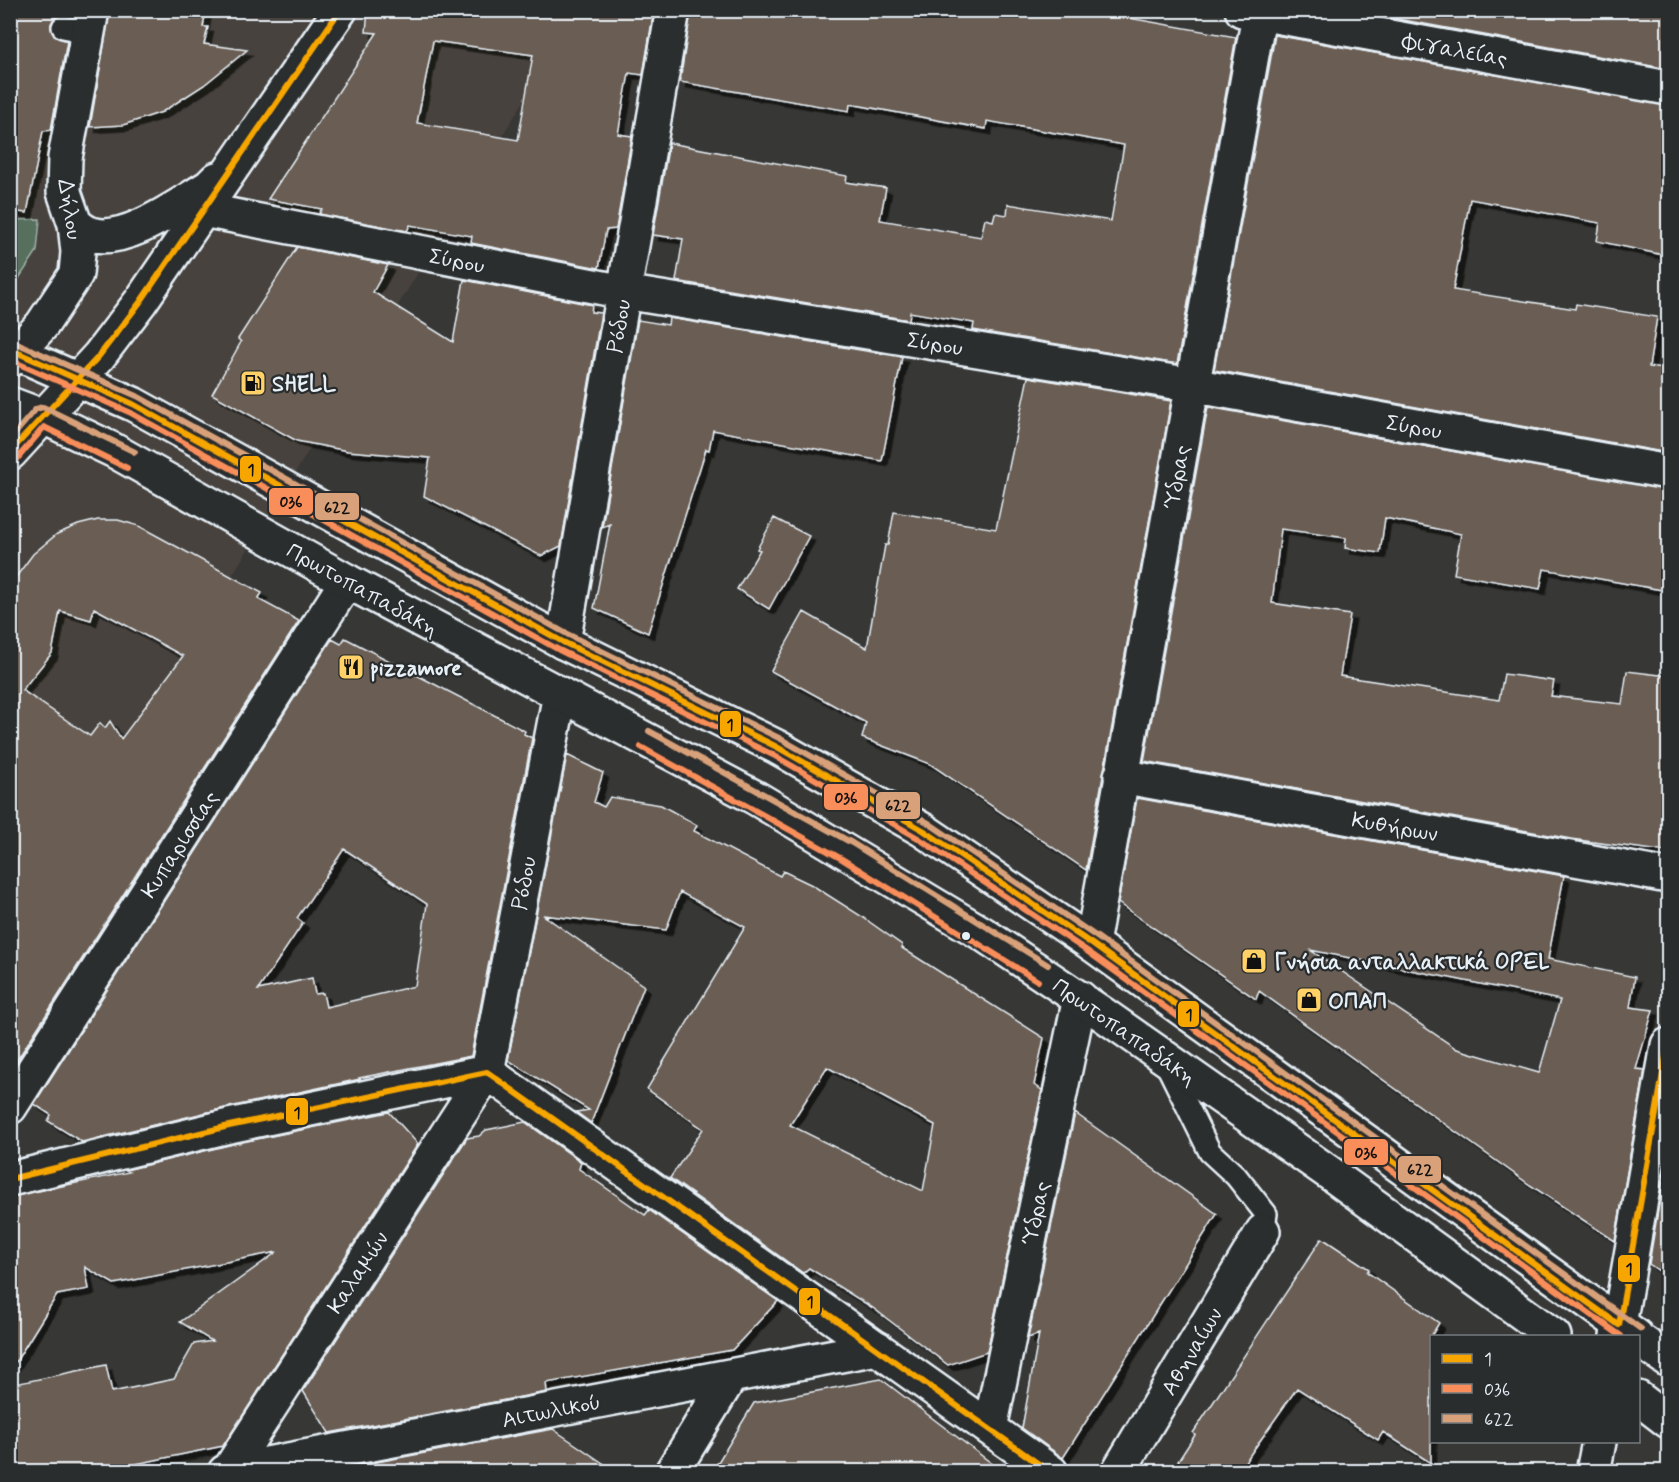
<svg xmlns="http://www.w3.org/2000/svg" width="1679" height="1482" font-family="Mynerve,sans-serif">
  <defs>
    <filter id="shadow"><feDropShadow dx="5.5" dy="5.5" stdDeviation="0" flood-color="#0009"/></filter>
  </defs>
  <rect width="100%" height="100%" fill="#373735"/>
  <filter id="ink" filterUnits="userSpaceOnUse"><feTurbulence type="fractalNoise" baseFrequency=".0167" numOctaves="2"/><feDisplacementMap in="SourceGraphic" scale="12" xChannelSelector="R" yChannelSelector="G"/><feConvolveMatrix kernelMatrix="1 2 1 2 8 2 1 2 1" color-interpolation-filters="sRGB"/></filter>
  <g filter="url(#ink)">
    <path fill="#47423e" d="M11,11H579L11,935Z"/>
    <path fill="#566f5d" stroke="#9fb0aa" stroke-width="1.5" d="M40,219L37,251L16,283L11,285V220Z"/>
    <path fill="#6b5d52" stroke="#e8f1f8" stroke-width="1.5" fill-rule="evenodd" filter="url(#shadow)" d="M10,10H73L72,16L58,15L51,24L54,36L67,41L51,130L43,131L27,213L10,211Z
      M110,10H206L203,27H208L204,44L247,50L204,85L162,112L123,125L90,127Z
      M368,10H654L643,75L629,73L618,134L632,136L616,229L606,230L599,268L471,243L472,236L410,225L407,231L319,214L322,209L268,199L377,33L366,32ZM433,41L533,55L518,140L417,123Z
      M691,10H1084L1236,37L1177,364L973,330L974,323L910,312L909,320L676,281L683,239L653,235L669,143L847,176L846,182L886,188L880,220L981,237L985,219L993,221L995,213L1007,215L1008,204L1111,221L1124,145L987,121L986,129L850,104L849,111L680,82Z
      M1349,10H1668V69Z
      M1275,35L1668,106V256L1597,241L1600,223L1470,199L1453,290L1575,309L1576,304L1657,317L1649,367L1668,370V453L1214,370Z
      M297,247L388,265L373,292L453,342L464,280L592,305L591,312L601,313L561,546L541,556L424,496L430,458L348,451L297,441L212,394L241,342L238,339Z
      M669,318L902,357L882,461L713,430L709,450L706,449L648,633L594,608L610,524L602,527L638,320L668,325Z
      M1028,377L1171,401L1086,870L930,764L862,738L866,723L771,671L804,612L867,648L885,545H888L894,512L996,529Z
      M1208,407L1668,490V591L1544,569L1540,589L1454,574L1461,534L1385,518L1380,553L1345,548L1346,538L1281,529L1272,603L1350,615L1340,676L1499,700L1504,674L1554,681L1551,696L1622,704L1627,671L1668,676V852L1571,839L1144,761Z
      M774,518L809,536L769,609L737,589L760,550L757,549Z
      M98,520H118L139,526L262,593L258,599L299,621L10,1071V585L33,554L57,534L78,525ZM94,608L183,656L121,739L110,721L105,728L100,723L90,736L22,690L52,653L60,611L91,620Z
      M345,638L525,731L524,734L532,738L471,1056L359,1078L360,1079L225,1108L82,1142L48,1121L51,1115L34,1104L332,639L341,644ZM344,849L427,904L415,986L326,1007L323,993L315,994L312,978L258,990L303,923L297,918Z
      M567,755L603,773L594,802L604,807L610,797L661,805L697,825L694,831L780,876L783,871L812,885L861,916L902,945V948L1044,1038L1034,1085L1042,1090L987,1352L948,1365L873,1308L809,1268L803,1273L670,1178L703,1129L647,1089L745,927L680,892L666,930L543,915L644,986L591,1123L576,1112L589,1110L508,1060ZM827,1067L935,1125L923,1191L790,1125Z
      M1137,798L1564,876L1548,959L1635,977L1630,1007L1653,1010L1636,1069L1645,1070L1615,1241L1530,1185L1259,991L1256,999L1118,903ZM1310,950L1560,1000L1539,1073L1457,1049Z
      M389,1112L418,1144L223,1446L97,1472H10V1385L106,1365L112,1392L174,1379L194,1344L212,1341L180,1322L277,1252L114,1284L85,1267L89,1289L57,1295L10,1371V1197L129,1172L126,1170L233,1144Z
      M1075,1113L1217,1214L1063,1458L1022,1428L1039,1334L1028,1338Z
      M525,1122L581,1162L579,1169L645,1215L649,1210L778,1301L732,1350L546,1383L547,1392L329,1433L303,1391L467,1138L479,1136L486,1130Z
      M1668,1151V1277L1649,1264Z
      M1322,1238L1369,1269L1367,1272L1439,1323L1431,1336V1463L1383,1432L1378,1440L1297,1388L1238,1472H1171L1195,1435L1193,1433Z
      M881,1379L1003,1472H712L754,1403Z
      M553,1429L616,1472H352L350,1467Z"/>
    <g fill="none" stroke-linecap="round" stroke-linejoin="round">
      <g stroke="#e8f1f8" stroke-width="26">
        <path id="lane" d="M63,27L89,32
          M1165,1061L1210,1152L1236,1176L1266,1214L1263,1231"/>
      </g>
      <g stroke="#e8f1f8" stroke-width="38">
        <path id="street" d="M1242,10L1668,88
          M203,210L624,292L1192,385L1668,472
          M75,224C79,227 85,232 91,234C125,245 180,204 209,187L217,179
          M10,360L42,325L76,274L78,252L75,224L64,192L65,158L92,10
          M10,453L99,356L141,301L340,10
          M563,642L673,10
          M1121,776L1668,876
          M1092,944L1260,10
          M487,1072L1051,1472
          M10,1107L347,581
          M10,1179L229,1126L487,1072
          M1617,1336L1668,1045
          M990,1428L1080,998
          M225,1472L877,1348
          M228,1472L487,1072L560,694
          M672,1472L730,1377
          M1118,1472L1263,1231
          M1593,1472L1599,1442"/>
      </g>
      <g stroke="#e8f1f8" stroke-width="38">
        <path id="secondary" d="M10,350L133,404L563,642L777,747L923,830L1092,944L1636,1336
          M10,404L42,416L113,450L347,581L756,798L983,934L1104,1015L1331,1174L1554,1336
          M1638,1339L1668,1360
          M1638,1398L1668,1421"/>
      </g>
      <use href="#lane" stroke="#2a2d2e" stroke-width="21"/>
      <use href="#street" stroke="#2a2d2e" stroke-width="33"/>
      <use href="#secondary" stroke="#2a2d2e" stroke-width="33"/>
      <g stroke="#2a2d2e" stroke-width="10">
        <path id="bus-1" d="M10,359L16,352L133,404L563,642L777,747L923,830L1092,944L1619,1325L1668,1045
          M10,452L99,356L141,301L340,10
          M10,1179L229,1126L487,1072L1050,1472"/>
      </g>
      <g stroke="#2a2d2e" stroke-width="10">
        <path id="bus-2" d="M10,360L129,412L559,650L773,755L918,838L1087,951L1621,1336
          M17,459L44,427L127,468
          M641,747L842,859L1038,981"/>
      </g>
      <g stroke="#2a2d2e" stroke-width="10">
        <path id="bus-3" d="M14,342L137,396L567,634L781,739L927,822L1097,937L1641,1329
          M10,439L36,409L43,407L135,452
          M649,731L852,843L1048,965"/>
      </g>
      <use href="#bus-1" stroke="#f7a600" stroke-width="6"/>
      <use href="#bus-2" stroke="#fa8e5a" stroke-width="6"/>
      <use href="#bus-3" stroke="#d9a179" stroke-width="6"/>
    </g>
  </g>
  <defs>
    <g id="fuel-square" transform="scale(1.35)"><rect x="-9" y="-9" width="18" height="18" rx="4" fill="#ffd166" stroke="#2a2d2e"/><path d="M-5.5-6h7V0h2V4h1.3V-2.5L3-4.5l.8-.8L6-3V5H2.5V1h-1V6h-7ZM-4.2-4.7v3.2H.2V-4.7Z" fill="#111"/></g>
    <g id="restaurant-square" transform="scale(1.35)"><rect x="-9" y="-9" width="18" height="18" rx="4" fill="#ffd166" stroke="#2a2d2e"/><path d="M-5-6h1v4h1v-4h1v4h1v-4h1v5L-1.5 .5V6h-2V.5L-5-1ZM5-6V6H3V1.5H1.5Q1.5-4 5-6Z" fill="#111"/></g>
    <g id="shop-square" transform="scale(1.35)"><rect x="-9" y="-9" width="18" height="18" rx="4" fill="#ffd166" stroke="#2a2d2e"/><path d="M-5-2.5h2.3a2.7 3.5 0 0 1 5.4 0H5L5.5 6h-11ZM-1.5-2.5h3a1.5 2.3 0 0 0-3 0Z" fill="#111"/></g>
  </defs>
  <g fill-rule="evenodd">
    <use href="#fuel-square" x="253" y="383"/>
    <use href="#restaurant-square" x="351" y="667"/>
    <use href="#shop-square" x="1254" y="961"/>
    <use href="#shop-square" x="1309" y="1000"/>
  </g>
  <circle fill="#e8f1f8" stroke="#2a2d2e" stroke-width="2" cx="966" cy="936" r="5"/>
  <g text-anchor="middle" stroke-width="4.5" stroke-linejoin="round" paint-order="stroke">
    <g font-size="22" fill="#e8f1f8" stroke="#2a2d2e">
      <text transform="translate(1455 49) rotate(10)" y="8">Φιγαλείας</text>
      <text transform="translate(71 209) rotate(81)" y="8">Δήλου</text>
      <text transform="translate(457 260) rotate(11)" y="8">Σύρου</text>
      <text transform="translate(618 326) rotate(-80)" y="8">Ρόδου</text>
      <text transform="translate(935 343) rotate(9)" y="8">Σύρου</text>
      <text transform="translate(1414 426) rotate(10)" y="8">Σύρου</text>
      <text transform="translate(1176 477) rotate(-80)" y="8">Ύδρας</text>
      <text transform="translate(363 589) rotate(29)" y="8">Πρωτοπαπαδάκη</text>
      <text transform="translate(1395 826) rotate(10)" y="8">Κυθήρων</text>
      <text transform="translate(179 844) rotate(-57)" y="8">Κυπαρισσίας</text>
      <text transform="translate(523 883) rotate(-79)" y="8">Ρόδου</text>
      <text transform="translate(1125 1031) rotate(35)" y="8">Πρωτοπαπαδάκη</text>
      <text transform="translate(1035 1213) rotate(-78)" y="8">Ύδρας</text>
      <text transform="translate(357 1272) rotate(-57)" y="8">Καλαμών</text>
      <text transform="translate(1191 1351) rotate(-59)" y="8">Αθηναίων</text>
      <text transform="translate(551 1410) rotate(-11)" y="8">Αιτωλικού</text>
    </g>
    <g font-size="22" font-weight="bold" fill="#e8f1f8" stroke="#2a2d2e" text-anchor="start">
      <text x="272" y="391">SHELL</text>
      <text x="370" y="675">pizzamore</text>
      <text x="1274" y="969">Γνήσια ανταλλακτικά OPEL</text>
      <text x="1328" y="1008">ΟΠΑΠ</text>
    </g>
  </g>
  <g stroke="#2a2d2e" stroke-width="2">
    <rect x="239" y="455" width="23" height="28" rx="6" fill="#f7a600"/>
    <rect x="268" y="487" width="46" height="29" rx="6" fill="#fa8e5a"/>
    <rect x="314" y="492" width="46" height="29" rx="6" fill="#d9a179"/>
    <rect x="719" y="710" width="23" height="28" rx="6" fill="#f7a600"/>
    <rect x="823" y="783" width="46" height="28" rx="6" fill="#fa8e5a"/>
    <rect x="875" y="791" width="46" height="29" rx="6" fill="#d9a179"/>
    <rect x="1177" y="1000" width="23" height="28" rx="6" fill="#f7a600"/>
    <rect x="285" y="1097" width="24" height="29" rx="6" fill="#f7a600"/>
    <rect x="1343" y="1138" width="46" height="28" rx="6" fill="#fa8e5a"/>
    <rect x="1397" y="1155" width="45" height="29" rx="6" fill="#d9a179"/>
    <rect x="1617" y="1254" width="24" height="29" rx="6" fill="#f7a600"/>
    <rect x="798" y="1287" width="23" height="29" rx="6" fill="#f7a600"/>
  </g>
  <g font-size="16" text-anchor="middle" font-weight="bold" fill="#111">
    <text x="251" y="475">1</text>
    <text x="291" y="507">036</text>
    <text x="337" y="513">622</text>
    <text x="730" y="730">1</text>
    <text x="846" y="803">036</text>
    <text x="898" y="811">622</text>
    <text x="1189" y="1020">1</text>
    <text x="297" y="1118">1</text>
    <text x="1366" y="1158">036</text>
    <text x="1420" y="1175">622</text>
    <text x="1629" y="1274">1</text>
    <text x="810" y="1307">1</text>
  </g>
  <rect width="1679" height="1482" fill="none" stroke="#2a2d2e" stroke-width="36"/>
  <rect x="18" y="18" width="1643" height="1446" fill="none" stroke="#e8f1f8" stroke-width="2" filter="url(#ink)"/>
  <rect x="1430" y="1335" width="210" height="108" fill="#2a2d2e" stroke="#767b7f" stroke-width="1.5"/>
  <rect x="1442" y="1354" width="30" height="9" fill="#f7a600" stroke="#767b7f" stroke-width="1.5"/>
  <text x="1484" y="1365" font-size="18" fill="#e8f1f8">1</text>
  <rect x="1442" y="1384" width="30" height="9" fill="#fa8e5a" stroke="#767b7f" stroke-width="1.5"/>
  <text x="1484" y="1395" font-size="18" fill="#e8f1f8">036</text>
  <rect x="1442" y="1414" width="30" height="9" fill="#d9a179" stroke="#767b7f" stroke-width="1.5"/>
  <text x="1484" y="1425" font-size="18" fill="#e8f1f8">622</text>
</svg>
